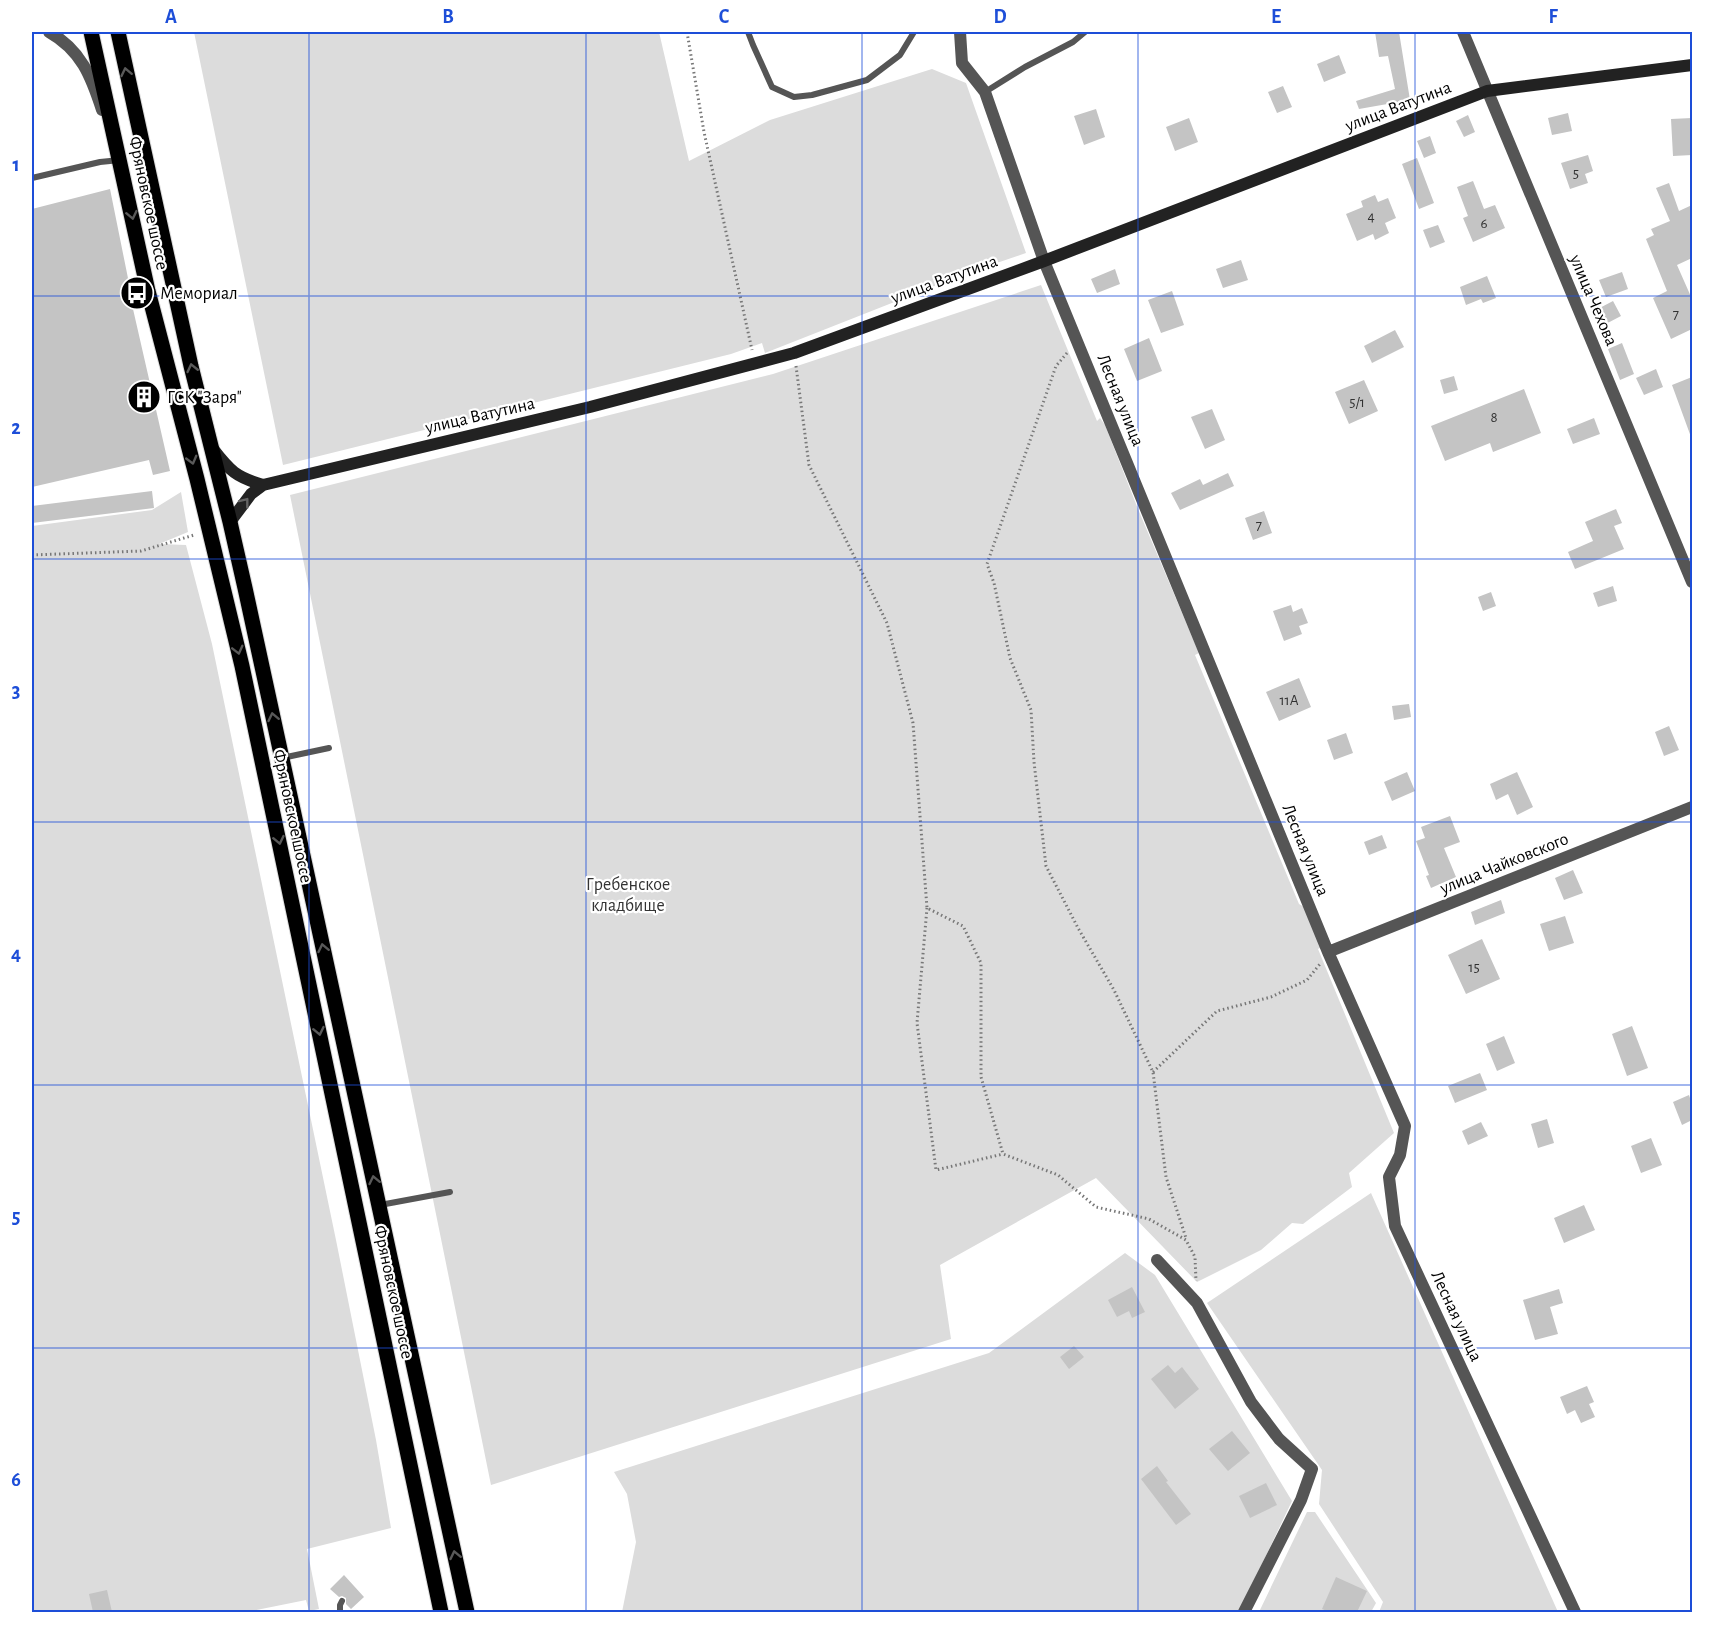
<svg xmlns="http://www.w3.org/2000/svg" width="1724" height="1644" font-family="'Alegreya Sans',sans-serif">
  <rect width="100%" height="100%" fill="#fff"/>
  <path fill="#dcdcdc" d="M194,32H659L689,161L770,120L932,69L966,83L1026,253L935,284V286L765,353L762,343L731,354L283,465Z
    M1041,285L1097,421L1100,418L1105,425L1138,509L1199,653L1195,655L1299,904L1306,908L1322,947L1318,949L1394,1133L1349,1173L1352,1187L1303,1224L1292,1223L1261,1250L1197,1282L1096,1178L940,1265L951,1339L491,1485L290,495L773,374Z
    M181,492L188,532L159,544L186,545L212,644L336,1240L376,1440L391,1528L307,1549L319,1609L309,1611L306,1600L246,1612H32V526L152,510Z
    M1371,1193L1558,1612H1379L1383,1602L1319,1504L1322,1470L1207,1303Z
    M1125,1253L1155,1275L1292,1501L1242,1606L1237,1612H620H622L636,1542L627,1494L614,1472L989,1353Z
    M1307,1512H1315L1376,1603L1371,1612H1259Z"/>
  <path fill="#c4c4c4" d="M1375,32H1399L1410,100L1359,109L1356,101L1395,89L1388,56L1379,57Z
    M1339,55L1346,73L1324,82L1317,64Z
    M1283,86L1292,107L1277,113L1268,92Z
    M1096,109L1105,137L1084,145L1074,116Z
    M1568,113L1572,131L1552,135L1548,118Z
    M1468,115L1475,132L1464,137L1456,121Z
    M1189,118L1198,142L1175,151L1166,127Z
    M1692,118V155L1673,156L1671,119Z
    M1430,136L1436,153L1424,158L1417,141Z
    M1588,155L1593,171L1585,174L1588,183L1570,189L1561,163Z
    M1417,158L1434,203L1419,209L1402,164Z
    M1473,181L1484,209L1495,205L1505,228L1473,242L1463,218L1468,216L1457,187Z
    M1669,183L1679,211L1692,205V258L1677,265L1692,299V329L1671,339L1653,298L1667,291L1646,239L1654,235L1651,229L1670,221L1656,188Z
    M110,189L134,308L133,309L170,471L153,475L149,460L32,487V209Z
    M1375,195L1378,202L1388,198L1396,218L1385,223L1389,233L1375,240L1373,234L1357,241L1346,214L1363,207L1361,201Z
    M1438,225L1445,242L1430,248L1423,230Z
    M1241,260L1248,280L1223,288L1216,269Z
    M1115,269L1120,284L1097,293L1091,279Z
    M1622,272L1628,289L1606,297L1599,280Z
    M1487,276L1496,298L1483,303L1481,299L1466,305L1460,287Z
    M1172,291L1184,325L1161,333L1148,300Z
    M1613,301L1621,316L1600,327L1592,312Z
    M1395,330L1404,347L1372,363L1364,346Z
    M1149,338L1162,371L1137,381L1124,349Z
    M1622,343L1634,374L1620,380L1608,349Z
    M1656,369L1663,387L1644,395L1636,378Z
    M1454,376L1458,390L1444,394L1440,380Z
    M1692,377V437H1691L1672,385Z
    M1364,380L1378,411L1349,424L1335,392Z
    M1524,389L1541,433L1493,452L1490,443L1445,461L1431,426Z
    M1212,409L1225,440L1205,449L1191,417Z
    M1594,418L1600,434L1573,444L1567,429Z
    M1228,473L1234,486L1180,510L1171,493L1200,479L1203,485Z
    M152,491L154,508L32,523V506Z
    M1616,509L1622,523L1614,526L1624,549L1575,569L1568,552L1593,541L1585,522Z
    M1264,511L1272,533L1253,540L1245,518Z
    M1613,586L1617,601L1598,607L1593,593Z
    M1491,592L1496,606L1483,611L1478,597Z
    M1291,605L1293,612L1302,608L1308,623L1299,626L1302,634L1284,641L1273,611Z
    M1299,678L1311,707L1279,721L1266,692Z
    M1409,704L1411,717L1394,720L1392,706Z
    M1669,726L1679,750L1664,756L1655,732Z
    M1346,733L1353,753L1334,760L1327,740Z
    M1407,772L1415,791L1392,801L1384,782Z
    M1517,772L1533,807L1517,815L1508,794L1496,800L1490,784Z
    M1450,816L1460,842L1444,848L1456,877L1431,888L1426,876L1429,875L1416,841L1425,838L1421,827Z
    M1382,835L1387,848L1369,855L1364,842Z
    M1573,870L1583,893L1564,900L1555,878Z
    M1501,900L1505,913L1475,925L1471,912Z
    M1565,916L1574,943L1549,951L1540,924Z
    M1482,939L1500,979L1466,994L1448,955Z
    M1632,1026L1648,1068L1627,1076L1612,1034Z
    M1504,1036L1515,1063L1497,1071L1486,1044Z
    M1480,1073L1487,1090L1455,1103L1448,1086Z
    M1689,1095L1692,1104V1120L1682,1125L1673,1102Z
    M1547,1119L1554,1143L1538,1148L1531,1124Z
    M1481,1122L1488,1136L1468,1145L1462,1131Z
    M1651,1138L1662,1165L1641,1173L1631,1146Z
    M1584,1205L1595,1230L1564,1243L1554,1218Z
    M1132,1287L1145,1312L1132,1318L1129,1311L1117,1317L1108,1300Z
    M1559,1289L1563,1303L1550,1307L1558,1334L1535,1340L1523,1300Z
    M1074,1346L1084,1357L1069,1369L1060,1357Z
    M1168,1365L1175,1373L1182,1367L1199,1389L1175,1409L1151,1379Z
    M1587,1386L1594,1402L1589,1404L1595,1417L1581,1423L1575,1410L1567,1414L1560,1397Z
    M1232,1431L1250,1453L1228,1471L1209,1449Z
    M1157,1466L1168,1481L1166,1482L1191,1514L1176,1525L1141,1479Z
    M1266,1483L1277,1505L1250,1518L1239,1496Z
    M344,1575L364,1597L351,1609L346,1604V1598L342,1596L339,1597L330,1589Z
    M1336,1577L1367,1591L1357,1612H1329L1322,1609Z
    M107,1590L112,1612H93L89,1594Z"/>
  <g fill="none" stroke-linecap="round" stroke-linejoin="round">
    <g stroke="#dbdbdb" stroke-width="17">
      <path id="primary" d="M91,32L148,291L197,479L242,666L441,1612
        M118,32L191,366L230,522L245,588L467,1612"/>
    </g>
    <path stroke="#777" stroke-width="3" stroke-dasharray="1.5 3" stroke-linecap="butt" d="M687,32L704,132L752,350
      M1067,353L1056,366L987,564L994,583L1010,658L1031,710L1034,762L1046,866L1078,928L1114,990L1153,1072L1166,1177L1186,1238
      M796,366L809,465L887,623L913,723L927,908L963,926L981,963V1077L1003,1154L1058,1175L1096,1207L1149,1219L1186,1240L1195,1257L1196,1281
      M32,555L141,551L194,535
      M927,908L917,1023L936,1170L1003,1154
      M1153,1072L1217,1011L1271,997L1307,980L1320,964"/>
    <path stroke="#555" stroke-width="6" d="M748,32L753,45L772,87L794,97L812,95L867,80L900,55L914,32
      M985,92L1025,67L1073,42L1085,32
      M32,178L100,162L120,160
      M282,758L329,748
      M380,1205L450,1192
      M340,1612V1605L342,1601"/>
    <path stroke="#555" stroke-width="12" d="M49,32C81,50 91,76 102,110
      M960,32L962,63L985,92L1044,261L1328,952L1405,1126L1400,1155L1389,1177L1395,1226L1575,1612
      M1463,32L1692,582
      M1328,952L1692,807
      M1157,1260L1197,1303L1251,1402L1279,1439L1312,1469L1301,1500L1244,1612"/>
    <path stroke="#222" stroke-width="12" d="M213,449C230,471 236,477 263,485L590,407L794,353L1044,261L1487,91L1692,65
      M230,522L251,494L263,485"/>
    <use href="#primary" stroke="#000" stroke-width="15"/>
  </g>
  <defs><path id="oneway-chevron" d="M-2-3.5L2.5 0L-2 3.5" fill="none" stroke-width="1.6" stroke-linecap="round" stroke-linejoin="round" transform="scale(1.5)"/></defs>
  <g stroke="#595959">
    <use href="#oneway-chevron" transform="translate(126 72) rotate(-102)"/>
    <use href="#oneway-chevron" transform="translate(132 215) rotate(78)"/>
    <use href="#oneway-chevron" transform="translate(192 368) rotate(-103)"/>
    <use href="#oneway-chevron" transform="translate(192 460) rotate(75)"/>
    <use href="#oneway-chevron" transform="translate(238 650) rotate(76)"/>
    <use href="#oneway-chevron" transform="translate(273 717) rotate(-102)"/>
    <use href="#oneway-chevron" transform="translate(279 840) rotate(78)"/>
    <use href="#oneway-chevron" transform="translate(323 948) rotate(-102)"/>
    <use href="#oneway-chevron" transform="translate(319 1031) rotate(78)"/>
    <use href="#oneway-chevron" transform="translate(374 1180) rotate(-102)"/>
    <use href="#oneway-chevron" transform="translate(455 1555) rotate(-102)"/>
  </g>
  <use stroke="#646464" href="#oneway-chevron" transform="translate(245 502) rotate(-52)"/>
  <path fill="none" stroke="#1d4ed8" stroke-width="1.5" stroke-opacity="0.55" d="M309,32V1612M586,32V1612M862,32V1612M1138,32V1612M1415,32V1612M32,296H1692M32,559H1692M32,822H1692M32,1085H1692M32,1348H1692"/>
  <defs>
    <g id="bus-disc" transform="scale(1.725)"><circle r="9.5" fill="#000" stroke="#fff"/><path d="M-5-6H5V4H4V6H2V4H-2V6H-4V4H-5ZM-3.5-4V0h7V-4ZM-3.5 1.2v1.5H-2V1.2ZM2 1.2v1.5H3.5V1.2Z" fill="#fff"/></g>
    <g id="building-disc" transform="scale(1.725)"><circle r="9.5" fill="#000" stroke="#fff"/><path d="M-4-6H4V6H1V3H-1V6H-4ZM-2.5-4.3h1.7v1.8h-1.7ZM.8-4.3h1.7v1.8H.8ZM-2.5-1h1.7V.8h-1.7ZM.8-1h1.7V.8H.8Z" fill="#fff"/></g>
  </defs>
  <g fill-rule="evenodd">
    <use href="#bus-disc" x="137" y="293"/>
    <use href="#building-disc" x="144" y="397"/>
  </g>
  <g text-anchor="middle" stroke-width="4.5" stroke-linejoin="round" paint-order="stroke">
    <g font-size="15" fill="#313131">
      <text x="1576" y="178">5</text>
      <text x="1371" y="221">4</text>
      <text x="1484" y="228">6</text>
      <text x="1676" y="319">7</text>
      <text x="1357" y="407">5/1</text>
      <text x="1494" y="422">8</text>
      <text x="1259" y="530">7</text>
      <text x="1289" y="705">11А</text>
      <text x="1474" y="972">15</text>
    </g>
    <g font-size="18" fill="#000" stroke="#fff">
      <text transform="translate(1398 106) rotate(-21)" y="6">улица Ватутина</text>
      <text transform="translate(149 203) rotate(78)" y="6">Фряновское шоссе</text>
      <text transform="translate(944 279) rotate(-20)" y="6">улица Ватутина</text>
      <text transform="translate(1594 300) rotate(67)" y="6">улица Чехова</text>
      <text transform="translate(1121 400) rotate(68)" y="6">Лесная улица</text>
      <text transform="translate(480 415) rotate(-13)" y="6">улица Ватутина</text>
      <text transform="translate(293 816) rotate(78)" y="6">Фряновское шоссе</text>
      <text transform="translate(1306 850) rotate(68)" y="6">Лесная улица</text>
      <text transform="translate(1504 863) rotate(-22)" y="6">улица Чайковского</text>
      <text transform="translate(394 1292) rotate(78)" y="6">Фряновское шоссе</text>
      <text transform="translate(1457 1316) rotate(65)" y="6">Лесная улица</text>
    </g>
    <g font-size="18" fill="#000" stroke="#fff" text-anchor="start">
      <text x="160" y="299">Мемориал</text>
      <text x="167" y="403">ГСК "Заря"</text>
    </g>
    <g font-size="18" fill="#333" stroke="#fff">
      <text x="628" y="890">Гребенское<tspan x="628" dy="21">кладбище</tspan></text>
    </g>
  </g>
  <rect width="1724" height="1644" fill="none" stroke="#ffffff" stroke-width="66"/>
  <rect x="33" y="33" width="1658" height="1578" fill="none" stroke="#1d4ed8" stroke-width="2"/>
  <g font-size="20" text-anchor="middle" font-weight="bold" fill="#1d4ed8">
    <text x="171" y="23">A</text>
    <text x="448" y="23">B</text>
    <text x="724" y="23">C</text>
    <text x="1000" y="23">D</text>
    <text x="1276" y="23">E</text>
    <text x="1553" y="23">F</text>
    <text x="16" y="171">1</text>
    <text x="16" y="434">2</text>
    <text x="16" y="697">3</text>
    <text x="16" y="960">4</text>
    <text x="16" y="1223">5</text>
    <text x="16" y="1486">6</text>
  </g>
</svg>
